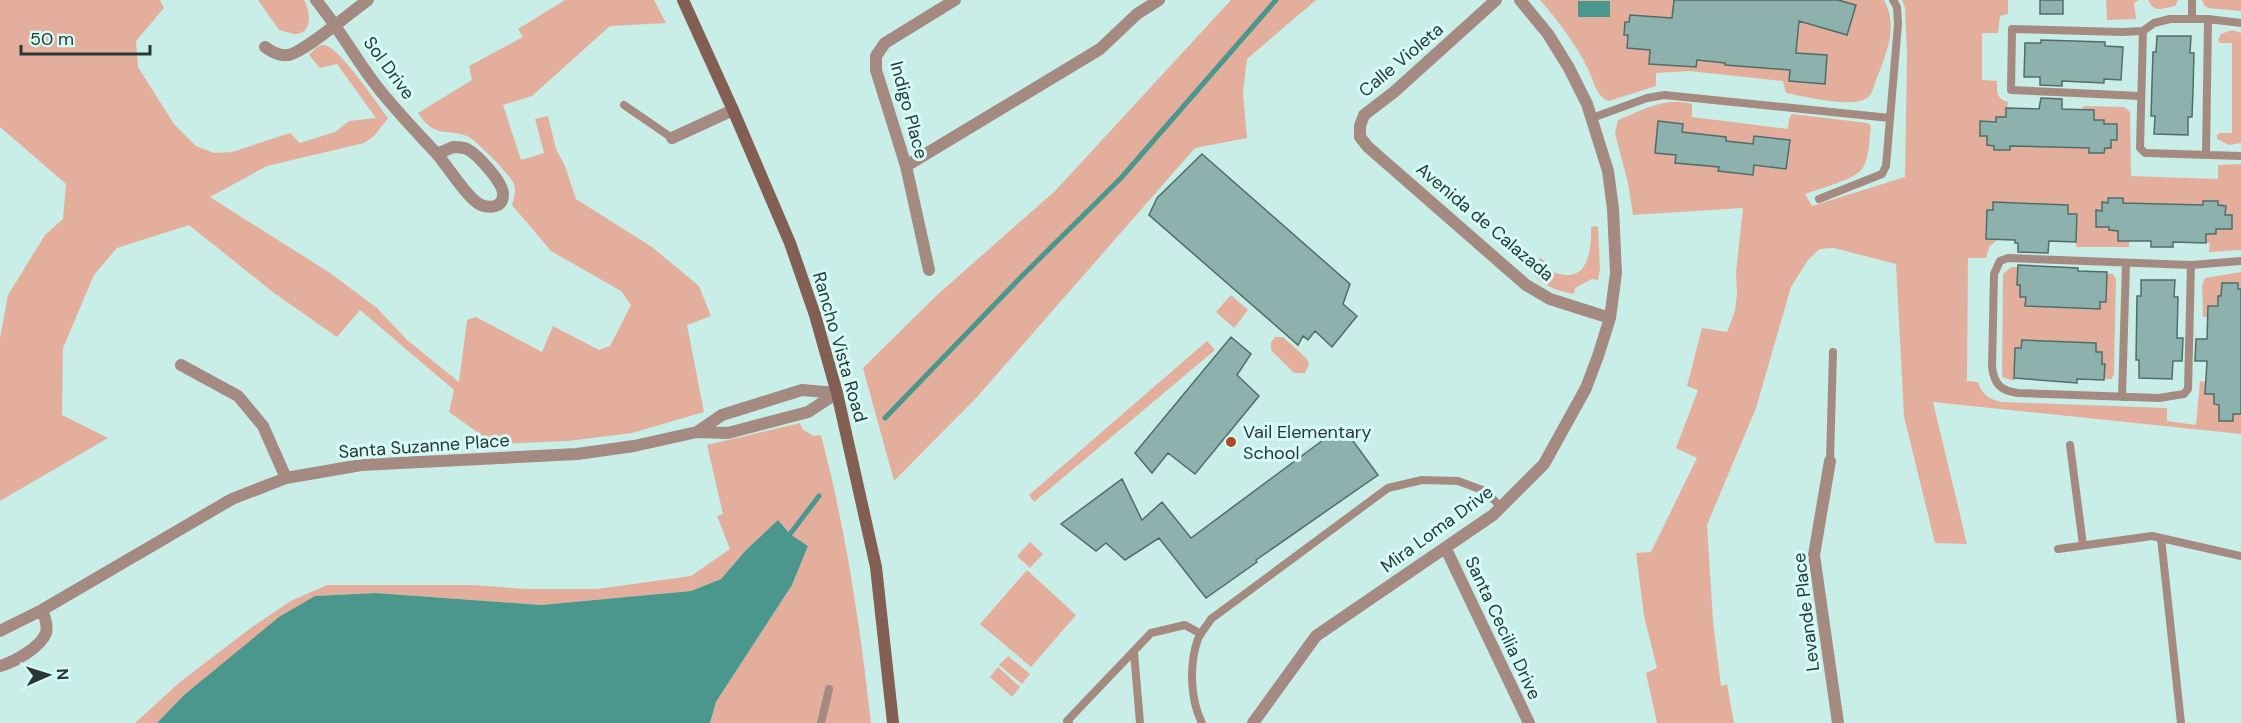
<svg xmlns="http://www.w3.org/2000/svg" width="2241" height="723" font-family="'DM Sans',sans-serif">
  <rect width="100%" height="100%" fill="#c9eee8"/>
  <path fill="#e3af9c" d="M0,0H160L164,8L136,41L138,67L174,124L196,146L214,153L232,152L290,133L300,143L335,132L349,121L376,118L337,64L320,68L309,55C313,51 317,45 324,45C338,45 378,105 388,118L374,136L364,143L267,166L210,197L330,273L377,308L407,340L459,382L467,320L476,317L542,352L553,326L599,350L610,346L631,305L621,291L551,251L512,205C514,198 517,189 513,182C508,173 476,140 467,136C445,128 435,139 418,113L472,80L469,66L523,37L518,29L565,0H654L666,23L610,26L532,96L503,105L521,160L544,153L535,119L548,116L556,149L565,166L576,199L652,247L699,286L711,316L687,325L704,412L632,433L568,441L494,444L449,412L454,390L360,310L337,337L274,293L189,225L117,248L94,275L63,348L62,415L108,438L0,501V338L8,295L45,235L63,219L66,184L0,127Z
    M258,0H304C311,11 313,35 294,34C289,33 284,31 279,30Z
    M1231,0H1316L1247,59L1243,93L1247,138L1195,148L977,397L894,481L863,368L937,295L1055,191Z
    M1540,0H1884C1901,31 1882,61 1872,92C1871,94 1867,99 1865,99C1850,108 1804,96 1786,93L1783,81L1689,71L1656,73V86L1609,101C1597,98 1593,80 1589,71C1576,44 1559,22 1540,0Z
    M1902,0H2008V14L2000,16L1998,33H1982V80L1997,81C1997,91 1996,99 2008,102L2006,117H1996V122H1980L1987,136V145L1994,146V150H2009L2010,146L2084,148H2089L2090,153H2104L2105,148H2111V140L2117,124H2104L2103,120H2094V110H2083V106L2124,107L2130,112L2131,176L2218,179V165L2241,164V250L2209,252L2210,243H2206V234H2216V229H2232V216L2225,215L2226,206L2218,205V201H2203V205L2123,203V198H2108V203H2102V211H2096V227H2109V230L2118,231L2129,241V247H2076L2077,226L2074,214H2068V205L1994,202L1993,210H1987L1986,239L1997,240L1989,247L1986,258H1968L1967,381L1978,382C1982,395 1989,399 2002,402L2167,408V421L2196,425L2200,381L2206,382L2205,394H2215L2214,404L2219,405V420L2232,421L2233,414H2241V434L1933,402L1967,544L1935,543L1904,417L1896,264L1834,248L1820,249L1808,260L1791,287L1756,408L1707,525L1713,621L1721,686L1727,684L1734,723H1657L1646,673L1657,668L1644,616L1636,553L1651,552L1697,458L1676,448L1698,390L1687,386L1702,328L1727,332L1735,311L1737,293L1736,272L1743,208L1633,215L1628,183L1615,133L1618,120C1642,110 1666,96 1692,104V117L1788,129L1789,119L1792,114L1868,123L1871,126C1869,139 1870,158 1862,169C1854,180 1818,189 1805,194L1812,206L1905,177L1907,55L1905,8Z
    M2106,0H2139L2134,3L2136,19L2107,20Z
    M2148,0H2178L2175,6C2161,8 2155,14 2148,0Z
    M2202,0H2241V11L2208,8L2204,5Z
    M2232,30L2241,33V143L2229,145L2217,139V135L2220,133H2232V43H2220L2218,40L2221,34Z
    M1598,226L1600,269L1598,280L1592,279L1575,288L1574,294C1558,291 1541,286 1532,272L1540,258L1549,264L1547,269C1584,288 1592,259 1591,227Z
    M2011,267H2018V269L2045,267L2078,268V271L2113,274L2116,279L2114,373L2112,379H2077V383L2014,378V381L2002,377L2003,274Z
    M2241,272V289H2238L2237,283H2222L2221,296L2218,297V306H2208L2207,317H2203L2202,285L2205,278Z
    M1231,295L1248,310L1234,328L1216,312Z
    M1275,337H1283L1306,358L1309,364L1305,373H1294L1271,350V342Z
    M1207,341L1215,350L1034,502L1029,495Z
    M800,423L802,429L814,436L821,435C846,530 860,625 871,723H710L716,702L792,585L808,546L790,534L778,521L746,550L721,579L691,591L541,605L376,593L315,596L184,695L157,723H135L180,682L252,627L291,601L327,585H472L525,589H597L691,576L730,549L717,516L723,514L707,445Z
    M1030,542L1043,554L1030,568L1017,556Z
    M1027,570L1076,615L1031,667L980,624Z
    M1008,656L1030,674L1022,684L999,665Z
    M998,667L1020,687L1012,697L990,677Z"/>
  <path fill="#4b978e" d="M1578,1H1610V17H1578Z
    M778,520L790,534L808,546L792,585L716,702L710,723H157L184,695L279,617L315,596L376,593L541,605L691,591L721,579L746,550Z"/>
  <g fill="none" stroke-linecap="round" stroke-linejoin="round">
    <path stroke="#4b978e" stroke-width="5" d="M885,418L1023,275L1121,178L1276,0
      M790,534L819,496"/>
  </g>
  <path fill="#8db1ac" stroke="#4d6e6a" stroke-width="1.5" d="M1674,0H1838L1856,5L1847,35L1799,21L1796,53L1827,55L1825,84L1789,81L1790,70L1725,65V63L1697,60L1696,67L1649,64L1650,50L1627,48L1628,35H1624L1625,22H1629L1630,15L1672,18Z
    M2040,0H2063V14H2040Z
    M2157,36H2191L2190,53H2194L2193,90L2192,117H2188V135L2154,134L2155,116H2151L2153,52H2156Z
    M2041,40L2105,42V46L2123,47L2121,80L2104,79V83L2062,81V86L2040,85V77H2024L2025,43H2041Z
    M2041,98L2062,99V109L2094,110V120H2104V124H2117V140H2111V148H2105L2104,153H2089V148L2010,146V150H1994V146L1987,145V136H1980V121L1996,122V117H2006V108L2039,109Z
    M1658,121L1683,124L1682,132L1726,137V141L1753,144L1754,136L1790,140L1786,169L1754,165L1753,175L1718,171L1719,167L1675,163L1676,155L1655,153Z
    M1202,154L1350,284L1343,304L1357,316L1332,347L1315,331L1308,340L1303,336L1298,345L1149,215L1157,198Z
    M2108,198H2123V203L2203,205V201H2218V205L2226,206L2225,215H2232V229H2216V234H2206V243L2173,242V247H2151V241H2118V231L2109,230V227H2096V210L2102,211V202L2108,203Z
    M1993,202L2068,205V214H2077L2076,242L2049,241L2048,253L2018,252V243H2015V240L1986,239L1987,210H1993Z
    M2018,265L2078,268V271L2107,272L2106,302H2100V309L2025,306L2026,297H2020V285H2017Z
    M2141,280H2175L2174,297H2178L2177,338H2183L2182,361H2173L2172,379L2139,378V360H2136L2137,296H2141Z
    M2222,283H2238V289H2241V414H2233V421H2219V405L2214,404V394H2205L2207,361H2195L2196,339H2207L2208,306H2218V296H2221Z
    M1231,337L1251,354L1237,375L1259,396L1195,474L1168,453L1152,473L1135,453Z
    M2022,340L2096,343V352H2102V364H2105L2104,380L2077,379V383L2014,378L2015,348H2021Z
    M1342,426L1378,475L1256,560L1257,562L1206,598L1159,538L1125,560L1106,543L1096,551L1061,524L1122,479L1142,520L1162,502L1191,538Z"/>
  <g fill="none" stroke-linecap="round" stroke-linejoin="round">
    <path stroke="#a48a81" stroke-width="8" d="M2192,0V19
      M2143,31L2140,148L2145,153L2241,156
      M2140,96L2011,90L2012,29L2122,32L2143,31L2154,23L2170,19H2208L2241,23
      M624,105L672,138
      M1592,118L1647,98L1664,95L1890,118
      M2206,155L2208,19
      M1819,199L1882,174L1886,166L1898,24L1897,7L1893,0
      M2191,265L2188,389L2184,394L2159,398L2018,393C2001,391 1994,384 1992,367L1994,274L2000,261L2008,258L2191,265L2241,261
      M2122,397L2126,263
      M2070,445L2083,545
      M1830,461L1833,352
      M2161,538L2181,723
      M2058,549L2152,536L2241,556
      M1134,652L1140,723
      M821,723L829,689
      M1069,723L1067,721L1151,633L1185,625L1201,634
      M1202,723C1190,699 1189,664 1198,639C1200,633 1207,626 1211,619L1388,488L1422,480L1458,481L1485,491L1501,507"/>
    <path stroke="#a48a81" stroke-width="12" d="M316,0C337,26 353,54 372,80C392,107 415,130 437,154
      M1496,0L1394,92L1364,115L1360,126V137L1368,147L1526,285L1550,299L1610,318
      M265,47C271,51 278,56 287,55C301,55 352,11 368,0
      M672,138L733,110
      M453,147C458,147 462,147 467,149C477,154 504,183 503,195C503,210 484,209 475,201C463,191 448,167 437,154Z
      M906,166L1100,49L1137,14L1159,0
      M929,270L906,166L876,70V56L885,43L955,0
      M181,365L238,396L263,426L286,478
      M697,432L722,415L802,390L837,393
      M1830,461L1814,555L1838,723
      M1446,549L1529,723
      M42,610L232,499L286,478L361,465L577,454L634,446L697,432L728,433L808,412L837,393
      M0,631L42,610C45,617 48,625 46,633C40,648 14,662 0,666
      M1253,723L1316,636L1493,515L1544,464L1586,388L1598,356L1610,318L1616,273L1613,209L1608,171L1587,104L1569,68L1548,34L1520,0"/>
    <path stroke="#835e52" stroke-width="12" d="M683,0L733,110L790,243L815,315L837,393L876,567L893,723"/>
  </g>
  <circle fill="#b04922" stroke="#d6fbf6" stroke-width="2" cx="1231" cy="442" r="6"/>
  <g text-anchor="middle" stroke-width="6" stroke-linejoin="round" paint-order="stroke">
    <g font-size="18" fill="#293836" stroke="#d6fbf6">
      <text transform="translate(1401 60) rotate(-40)" y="6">Calle Violeta</text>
      <text transform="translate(389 68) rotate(54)" y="6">Sol Drive</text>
      <text transform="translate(909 110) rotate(75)" y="6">Indigo Place</text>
      <text transform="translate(1485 222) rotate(40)" y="6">Avenida de Calazada</text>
      <text transform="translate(840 347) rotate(74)" y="6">Rancho Vista Road</text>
      <text transform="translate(424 446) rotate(-4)" y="6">Santa Suzanne Place</text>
      <text transform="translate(1437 529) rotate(-36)" y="6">Mira Loma Drive</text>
      <text transform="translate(1806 612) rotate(-97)" y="6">Levande Place</text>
      <text transform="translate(1503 628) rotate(65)" y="6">Santa Cecilia Drive</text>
    </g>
    <g font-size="18" fill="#293836" stroke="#d6fbf6" text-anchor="start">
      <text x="1243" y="438">Vail Elementary<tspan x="1243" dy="21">School</tspan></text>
    </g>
  </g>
  <g transform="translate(48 675) rotate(87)" stroke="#d6fbf6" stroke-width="4.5" paint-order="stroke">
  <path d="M0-4.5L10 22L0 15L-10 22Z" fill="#293836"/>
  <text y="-9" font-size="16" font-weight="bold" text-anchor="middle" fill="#293836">N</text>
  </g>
  <path d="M21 45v9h129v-9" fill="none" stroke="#293836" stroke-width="3"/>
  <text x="30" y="45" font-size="18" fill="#293836" stroke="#d6fbf6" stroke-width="4.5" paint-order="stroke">50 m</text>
</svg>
